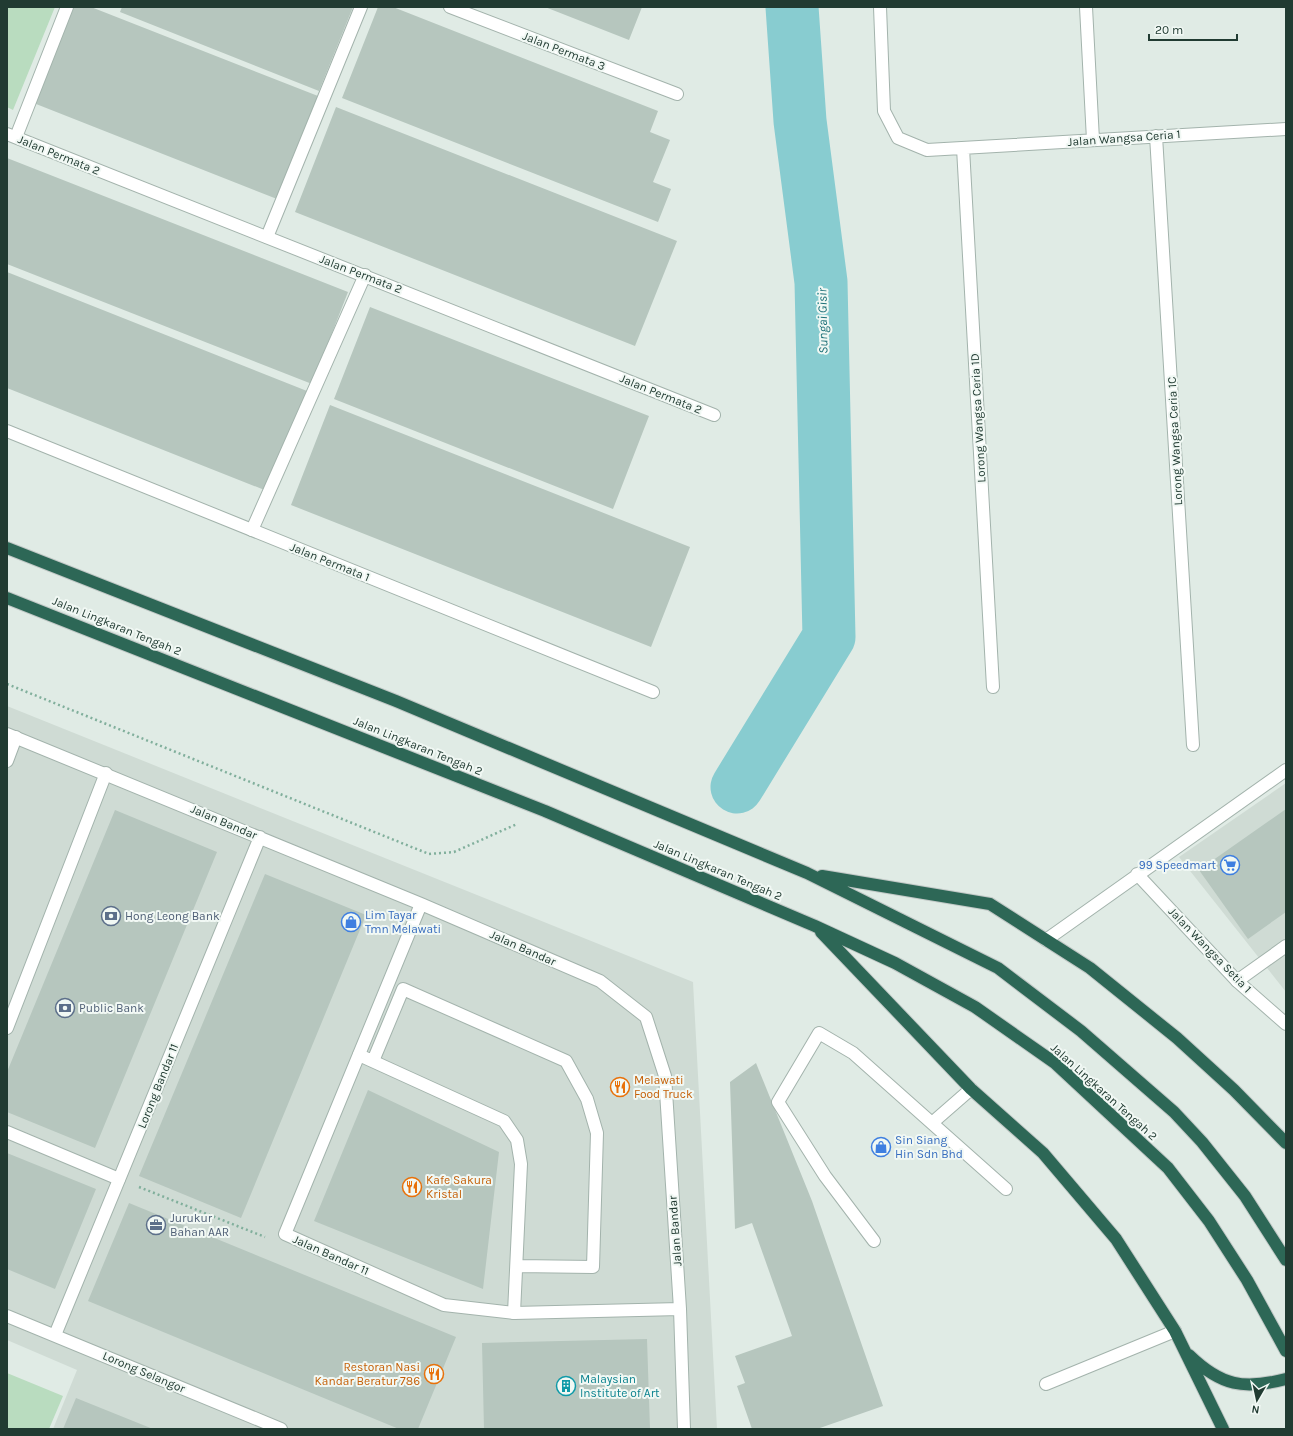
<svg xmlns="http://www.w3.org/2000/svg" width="1293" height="1436" font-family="Karla,sans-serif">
  <rect width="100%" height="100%" fill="#e0ebe5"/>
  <path fill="#cfdbd4" d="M7,706L693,982L717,1429H53L77,1370L7,1340Z
    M1286,783V992L1179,857Z"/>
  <path fill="#b9dcbf" d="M7,7H55L13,110L7,107Z
    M7,1373L63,1396L49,1429H7Z"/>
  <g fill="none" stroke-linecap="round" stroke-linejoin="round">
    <path stroke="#88ccd0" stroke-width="53" d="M737,787L829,637L821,282L800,121L792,7"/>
  </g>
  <path fill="#b6c6be" d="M69,7H91L318,96L277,199L31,102Z
    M122,7H353L319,91L120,12Z
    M378,7H393L658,111L650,132L670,140L653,182L671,189L658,222L342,98Z
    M545,7H642L629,40Z
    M336,107L677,241L635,346L295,212Z
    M7,158L348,292L312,384L7,264Z
    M7,272L307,391L267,491L7,388Z
    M370,307L649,416L613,509L334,399Z
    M330,405L690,547L651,647L291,505Z
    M1286,809V912L1248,939L1199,870Z
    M115,810L217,852L95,1148L7,1112V1072Z
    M265,874L366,915L241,1218L139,1176Z
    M756,1063L812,1201L883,1406L817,1429H752L737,1386L745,1383L735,1356L792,1336L752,1223L735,1229L730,1082Z
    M368,1090L499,1152L483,1289L314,1221Z
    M7,1153L96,1189L55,1289L7,1269Z
    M129,1203L456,1337L418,1429H399L88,1301Z
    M647,1339L650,1429H484L482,1343Z
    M76,1398L153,1429H63Z"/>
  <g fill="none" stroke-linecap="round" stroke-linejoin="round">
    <g stroke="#a3b3ac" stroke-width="14">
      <path id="lane" d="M16,137L67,7
        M267,237L361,7
        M252,530L365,275
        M7,761L16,737
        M1237,981L1286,946
        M7,1028L106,773
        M359,1055L504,1121L517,1140L521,1164L514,1313
        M373,1061L403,989L566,1061L587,1099L597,1133L593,1267L517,1266
        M932,1123L971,1089
        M7,1132L119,1179
        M874,1241L825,1176L778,1102L819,1033L853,1053L1006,1189
        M1046,1384L1175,1331"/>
    </g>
    <g stroke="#a3b3ac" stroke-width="14">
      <path id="street" d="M450,7L677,94
        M880,7L884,111L898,138L927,150L1286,129
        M1086,7L1093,140
        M7,134L714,415
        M1156,136L1193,745
        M963,148L993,687
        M7,431L653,692
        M7,734L421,904L600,981L646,1017L665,1076L680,1309L684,1429
        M1137,874L1237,981L1286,1024
        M421,904L285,1234L444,1305L514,1313L680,1309
        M1046,940L1286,770
        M7,1316L281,1429
        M55,1335L260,837"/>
    </g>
    <g stroke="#c1c8c6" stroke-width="14">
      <path id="highway" d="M7,548L396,701L807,873L998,968L1081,1031L1174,1112L1202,1142L1245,1196L1286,1260
        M7,598L545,811L815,926L895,963L975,1007L1055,1063L1168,1168L1209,1221L1247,1280L1286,1351
        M822,876L990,904L1090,968L1177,1038L1234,1090L1286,1143
        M821,932L971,1089L1043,1153L1116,1239L1175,1331L1223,1429
        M1189,1355C1221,1386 1244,1390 1286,1379"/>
    </g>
    <path stroke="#81af9c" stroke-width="2.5" stroke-dasharray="2 3" stroke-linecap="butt" d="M7,684L429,854L454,852L517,824
      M139,1187L265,1237"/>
    <use href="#lane" stroke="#fff" stroke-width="12"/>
    <use href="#street" stroke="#fff" stroke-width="12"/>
    <use href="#highway" stroke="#2d6756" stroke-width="12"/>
  </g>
  <defs>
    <g id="supermarket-ring" transform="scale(1)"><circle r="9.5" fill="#f1f8f4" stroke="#3f7fe0" stroke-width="1.5"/><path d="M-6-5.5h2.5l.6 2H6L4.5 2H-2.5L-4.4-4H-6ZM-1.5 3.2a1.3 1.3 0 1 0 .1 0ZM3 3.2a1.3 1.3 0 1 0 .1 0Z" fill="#3f7fe0"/></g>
    <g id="bank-ring" transform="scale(1)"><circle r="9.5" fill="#f1f8f4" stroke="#5c6f8a" stroke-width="1.5"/><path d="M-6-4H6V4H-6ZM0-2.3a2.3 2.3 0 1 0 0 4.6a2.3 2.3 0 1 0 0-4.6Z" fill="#5c6f8a"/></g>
    <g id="shop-ring" transform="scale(1)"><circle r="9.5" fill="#f1f8f4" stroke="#3f7fe0" stroke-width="1.5"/><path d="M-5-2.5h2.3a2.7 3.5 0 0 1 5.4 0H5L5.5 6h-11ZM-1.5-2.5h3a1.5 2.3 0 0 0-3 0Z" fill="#3f7fe0"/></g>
    <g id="restaurant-ring" transform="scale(1)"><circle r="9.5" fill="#f1f8f4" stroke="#e8710a" stroke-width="1.5"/><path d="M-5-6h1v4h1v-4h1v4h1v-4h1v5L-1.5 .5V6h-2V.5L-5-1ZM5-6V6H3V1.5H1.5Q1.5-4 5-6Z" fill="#e8710a"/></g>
    <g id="office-ring" transform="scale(1)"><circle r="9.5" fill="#f1f8f4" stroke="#5c6f8a" stroke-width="1.5"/><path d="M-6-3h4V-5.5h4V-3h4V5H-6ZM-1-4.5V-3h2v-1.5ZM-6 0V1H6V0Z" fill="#5c6f8a"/></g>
    <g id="building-ring" transform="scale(1)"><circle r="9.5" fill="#f1f8f4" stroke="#0f9aa8" stroke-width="1.5"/><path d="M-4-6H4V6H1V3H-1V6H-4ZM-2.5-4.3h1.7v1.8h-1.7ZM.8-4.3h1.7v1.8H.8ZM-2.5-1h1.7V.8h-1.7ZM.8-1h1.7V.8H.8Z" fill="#0f9aa8"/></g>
  </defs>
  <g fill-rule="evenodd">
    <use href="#supermarket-ring" x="1230" y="865"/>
    <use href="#bank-ring" x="111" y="916"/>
    <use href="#shop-ring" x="351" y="922"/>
    <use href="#bank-ring" x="65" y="1008"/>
    <use href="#restaurant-ring" x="620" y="1087"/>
    <use href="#shop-ring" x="881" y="1147"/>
    <use href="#restaurant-ring" x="412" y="1187"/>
    <use href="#office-ring" x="156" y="1225"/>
    <use href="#restaurant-ring" x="434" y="1374"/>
    <use href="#building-ring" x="566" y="1386"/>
  </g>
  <g text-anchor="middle" stroke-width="4" stroke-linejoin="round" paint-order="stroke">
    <g font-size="12" fill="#213b32" stroke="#f1f8f4">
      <text transform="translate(564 51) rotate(21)" y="4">Jalan Permata 3</text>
      <text transform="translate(1124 138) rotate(-4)" y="4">Jalan Wangsa Ceria 1</text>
      <text transform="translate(59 155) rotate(22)" y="4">Jalan Permata 2</text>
      <text transform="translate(361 274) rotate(21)" y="4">Jalan Permata 2</text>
      <text transform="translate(661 394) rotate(22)" y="4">Jalan Permata 2</text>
      <text transform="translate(978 418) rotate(-93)" y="4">Lorong Wangsa Ceria 1D</text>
      <text transform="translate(1175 441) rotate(-93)" y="4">Lorong Wangsa Ceria 1C</text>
      <text transform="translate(330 562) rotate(22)" y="4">Jalan Permata 1</text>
      <text transform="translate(117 626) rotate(22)" y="4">Jalan Lingkaran Tengah 2</text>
      <text transform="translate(418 746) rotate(22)" y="4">Jalan Lingkaran Tengah 2</text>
      <text transform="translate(224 822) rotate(23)" y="4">Jalan Bandar</text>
      <text transform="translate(718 870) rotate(23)" y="4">Jalan Lingkaran Tengah 2</text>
      <text transform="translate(523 948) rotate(24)" y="4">Jalan Bandar</text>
      <text transform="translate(1210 950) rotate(46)" y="4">Jalan Wangsa Setia 1</text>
      <text transform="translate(158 1086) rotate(-68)" y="4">Lorong Bandar 11</text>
      <text transform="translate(1104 1092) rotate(42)" y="4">Jalan Lingkaran Tengah 2</text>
      <text transform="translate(675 1231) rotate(-94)" y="4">Jalan Bandar</text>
      <text transform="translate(331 1255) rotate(24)" y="4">Jalan Bandar 11</text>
      <text transform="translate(144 1372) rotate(23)" y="4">Lorong Selangor</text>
    </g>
    <g font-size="12" fill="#366cbe" stroke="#f1f8f4" text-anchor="start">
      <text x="1216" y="869" text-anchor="end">99 Speedmart</text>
      <text x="365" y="919">Lim Tayar<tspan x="365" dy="14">Tmn Melawati</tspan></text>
      <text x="895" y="1144">Sin Siang<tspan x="895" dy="14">Hin Sdn Bhd</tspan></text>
    </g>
    <g font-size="12" fill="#4e5e75" stroke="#f1f8f4" text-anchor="start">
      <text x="125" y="920">Hong Leong Bank</text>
      <text x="79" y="1012">Public Bank</text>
      <text x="170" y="1222">Jurukur<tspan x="170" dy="14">Bahan AAR</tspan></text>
    </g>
    <g font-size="12" fill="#c56008" stroke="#f1f8f4" text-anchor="start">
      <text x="634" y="1084">Melawati<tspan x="634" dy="14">Food Truck</tspan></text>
      <text x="426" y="1184">Kafe Sakura<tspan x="426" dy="14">Kristal</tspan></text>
      <text x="420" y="1371" text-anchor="end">Restoran Nasi<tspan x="420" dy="14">Kandar Beratur 786</tspan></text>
    </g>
    <g font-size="12" fill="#0d838f" stroke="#f1f8f4" text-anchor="start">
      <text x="580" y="1383">Malaysian<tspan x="580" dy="14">Institute of Art</tspan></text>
    </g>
    <g font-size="13" font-style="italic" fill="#1c7077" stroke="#f1f8f4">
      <text transform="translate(822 321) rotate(-91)" y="5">Sungai Gisir</text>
    </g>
  </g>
  <rect width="1293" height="1436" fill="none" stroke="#213b32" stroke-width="16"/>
  <g transform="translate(1257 1400) rotate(189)" stroke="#f1f8f4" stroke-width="3" paint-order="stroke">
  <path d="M0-3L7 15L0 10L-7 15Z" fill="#213b32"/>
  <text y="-6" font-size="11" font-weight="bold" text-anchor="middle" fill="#213b32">N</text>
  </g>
  <path d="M1149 34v6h88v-6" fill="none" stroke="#213b32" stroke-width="2"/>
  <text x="1155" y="34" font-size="12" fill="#213b32" stroke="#f1f8f4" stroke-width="3" paint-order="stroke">20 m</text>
</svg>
